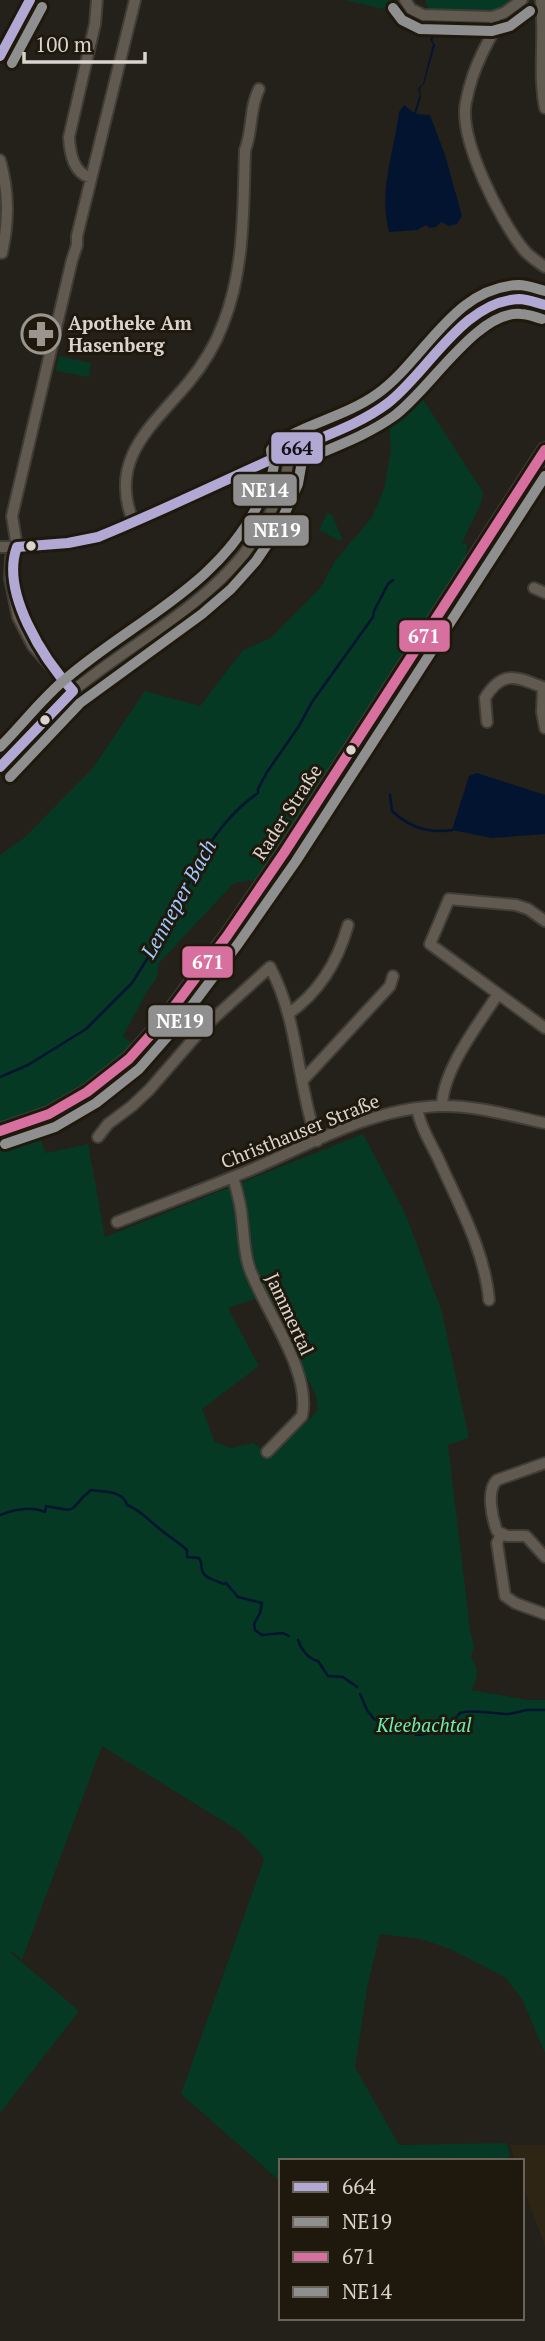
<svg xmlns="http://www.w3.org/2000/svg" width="545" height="2341" font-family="'PT Serif',serif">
  <rect width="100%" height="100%" fill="#24201a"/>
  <path fill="#2e2515" d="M510,2145H545V2247L522,2182V2161H515Z"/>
  <path fill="#053924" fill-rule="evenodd" d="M344,0H401L397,12Z
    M426,0H512L492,11L430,10L426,5Z
    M59,356L91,363L89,377L56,371Z
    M417,390L483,492L481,503L462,543L467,544L465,563L261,879L234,883L159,963L156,980L149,988L123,1036L134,1045L119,1060L62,1103L0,1126V855L24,838L92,769L145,691L200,706L243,650L271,638L321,587L335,561L372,517L384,489L391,450L388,411Z
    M328,512L332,515L342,538L340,541L319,530Z
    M36,1129L46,1153L88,1144L105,1237L363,1134L406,1215L442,1312L469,1438L448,1445L470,1629L474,1646L471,1657C479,1669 479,1678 471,1690L529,1700H545V2053L522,1999L505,1977L450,1949L421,1939L380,1934L368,1983L355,2067L399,2145L507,2143L510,2156L504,2161H281V2182L181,2094L264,1860L258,1850L239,1831L102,1746L22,1960L12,1951L11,1953L79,2011L0,2113V1143ZM264,1296L316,1395L318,1410L308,1421L269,1454L253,1443L230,1448L215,1442L202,1409L259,1366L228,1308Z"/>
  <path fill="#031430" d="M439,29L432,40L435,45L424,84L420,88L421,97L416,114L430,115L445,155L462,216L457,224L449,226L441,222L436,227L430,228L426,225L417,230L389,232C378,190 394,154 399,112L404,105L414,113L420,94L418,88L423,84L433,44L430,39Z
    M477,773L545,795V834L492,838L452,830L469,776Z"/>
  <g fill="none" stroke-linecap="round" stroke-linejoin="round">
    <path stroke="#031430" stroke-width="2.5" d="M390,795L392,811C409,827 428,834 452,830
      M0,1077L28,1065L86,1029L132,983L166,929L195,870L194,868C212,839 230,812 258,793V789L267,772L299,726L312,702L373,617L374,611L388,584L393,580
      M0,1515C13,1510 31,1506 45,1512L46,1506C83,1513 65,1511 91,1490C104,1492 123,1490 127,1505C140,1510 145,1517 155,1525C165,1534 177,1541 187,1550V1557L199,1558L201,1562C202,1580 208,1576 223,1584L226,1583L238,1597L262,1603L260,1613L254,1624L255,1630L262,1635L283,1633L289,1636
      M298,1640C301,1649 308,1659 318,1661L328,1676L343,1677L357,1687
      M360,1694L367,1710L374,1719L403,1731H415L416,1735C432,1735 451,1726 460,1713C471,1709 492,1713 504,1714C512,1715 520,1711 527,1710C533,1710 539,1710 545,1710"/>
    <g stroke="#403d37" stroke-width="14">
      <path id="minor" d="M405,0L411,9L423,15L492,17L504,13L522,0
        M541,0C545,35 538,73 545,108
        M495,17C497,31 486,43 481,56C474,70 469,87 466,102C458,139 501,222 524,250C530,257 538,262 545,267
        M0,56L30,0
        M0,160C9,192 9,220 2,253
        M91,178C73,173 70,153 69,137L95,24L97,0
        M133,521C108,459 152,426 188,383C203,365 215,346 223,324C245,269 243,208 245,150C253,130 249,109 259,89
        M0,547L68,543L104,535L375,412C416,386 464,307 508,299C521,296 533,300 545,305
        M534,588L545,593
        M543,687L542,712L545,728
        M73,691L33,646L18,617L10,578L11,558L17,547L12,516L72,260L77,245V236L135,0
        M487,722L485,698C503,668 518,678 545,688
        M0,767C18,750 35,731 52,713C59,706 66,696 74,690C152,627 245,589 281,488C285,477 292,463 285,453
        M545,921L528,909L516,905L449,899L430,944L545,1028
        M288,1014C320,992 338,961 348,925
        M303,1080L390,986L393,976
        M442,1106C443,1069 478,1025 498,994
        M417,1108C420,1126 430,1142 438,1158C458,1203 485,1251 489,1300
        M98,1137L108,1124L132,1106L149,1090L203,1028L270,967C299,1021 297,1085 317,1141
        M233,1177C237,1191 241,1204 242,1219C244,1235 244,1251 249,1267C264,1310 312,1371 302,1416L267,1452
        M117,1222C163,1204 209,1187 255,1168C314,1142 374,1108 440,1106C475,1105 511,1116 545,1123
        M545,1463L497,1480C486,1490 492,1518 497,1531L507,1536H526L545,1557
        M501,1534L497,1543L505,1596L515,1603L545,1614"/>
    </g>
    <g stroke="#403d37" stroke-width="18">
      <path id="major" d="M0,1131L49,1114L87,1092L129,1059L164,1020L227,936L284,853L545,450"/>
    </g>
    <use href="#minor" stroke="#615a50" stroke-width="10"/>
    <use href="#major" stroke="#635a4e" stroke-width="14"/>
    <g stroke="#1e180d" stroke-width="16">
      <path id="bus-1" d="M0,56L30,0
        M17,547L68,543L98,537C162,511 225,480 288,452C321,437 359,425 388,403C428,372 463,301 519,299C527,299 537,303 545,305
        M17,547C0,592 44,660 73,691
        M0,767L73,691"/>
    </g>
    <g stroke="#1e180d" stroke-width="16">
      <path id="bus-2" d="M393,8L402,20L420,29L492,31L510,26L530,11
        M12,63L42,7
        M10,777L80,703L202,614L231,589L256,561L277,530L298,484L302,461C333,447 366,436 394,416C429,391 477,310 521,314C528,314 535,317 542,319
        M5,1144L55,1127L96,1103L139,1069L175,1028L238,944L296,861L545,476"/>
    </g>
    <g stroke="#1e180d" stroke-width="16">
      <path id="bus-3" d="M0,1131L49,1114L87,1092L129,1059L164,1020L227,936L284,853L545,450"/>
    </g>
    <g stroke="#1e180d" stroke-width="16">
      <path id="bus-4" d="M0,747C21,726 40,701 62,682C130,622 221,586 260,500C265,490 273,477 274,465C274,460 271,455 271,450L276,443C308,423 346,416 377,394C425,360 453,287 519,285C527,285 537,289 545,291"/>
    </g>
    <use href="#bus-1" stroke="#b1a9d4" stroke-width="10"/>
    <use href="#bus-2" stroke="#8f8f8f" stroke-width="10"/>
    <use href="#bus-3" stroke="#d8709f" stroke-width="10"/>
    <use href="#bus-4" stroke="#8f8f8f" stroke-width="10"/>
  </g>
  <defs>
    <g id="pharmacy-ring" transform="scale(2.0125)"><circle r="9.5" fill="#1e180d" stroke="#9a958e" stroke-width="1.5"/><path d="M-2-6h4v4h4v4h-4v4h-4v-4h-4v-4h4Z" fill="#9a958e"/></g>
  </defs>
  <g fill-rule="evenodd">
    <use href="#pharmacy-ring" x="41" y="334"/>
  </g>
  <g fill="#d9d4cd" stroke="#1e180d" stroke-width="2.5">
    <circle cx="31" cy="546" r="6"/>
    <circle cx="45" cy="720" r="6"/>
    <circle cx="351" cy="750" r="6"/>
  </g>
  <g text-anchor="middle" stroke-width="6" stroke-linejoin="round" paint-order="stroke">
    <g font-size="19" font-weight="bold" fill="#d9d4cd" stroke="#1e180d" text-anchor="start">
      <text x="68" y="330">Apotheke Am<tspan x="68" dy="22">Hasenberg</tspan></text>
    </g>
    <g font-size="19" fill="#d9d4cd" stroke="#1e180d">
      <text transform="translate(287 812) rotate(-57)" y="7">Rader Straße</text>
      <text transform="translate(300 1131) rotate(-22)" y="7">Christhauser Straße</text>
      <text transform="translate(290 1314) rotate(65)" y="7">Jammertal</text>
    </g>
    <g font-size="19" font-style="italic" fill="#6deeb1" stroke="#1e180d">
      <text x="424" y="1732">Kleebachtal</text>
    </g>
    <g font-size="21" font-style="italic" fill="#a2c9ff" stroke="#1e180d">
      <text transform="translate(179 899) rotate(-61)" y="7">Lenneper Bach</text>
    </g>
  </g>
  <g stroke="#1e180d" stroke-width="2.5">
    <rect x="270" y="431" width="54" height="34" rx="7" fill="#b1a9d4"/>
    <rect x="232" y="473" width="66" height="34" rx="7" fill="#8f8f8f"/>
    <rect x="243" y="514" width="67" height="33" rx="7" fill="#8f8f8f"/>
    <rect x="398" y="619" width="53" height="34" rx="7" fill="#d8709f"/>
    <rect x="181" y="945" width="53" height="34" rx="7" fill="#d8709f"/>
    <rect x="147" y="1004" width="67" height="34" rx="7" fill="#8f8f8f"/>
  </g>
  <g font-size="19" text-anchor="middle" font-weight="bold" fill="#fff">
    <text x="265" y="497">NE14</text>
    <text x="277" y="537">NE19</text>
    <text x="424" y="643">671</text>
    <text x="208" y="969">671</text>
    <text x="180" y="1028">NE19</text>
  </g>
  <g font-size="19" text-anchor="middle" font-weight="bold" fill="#111">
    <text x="297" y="455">664</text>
  </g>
  <rect x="279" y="2159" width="245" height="161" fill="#1e180d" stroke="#69635a" stroke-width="2"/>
  <rect x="293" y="2182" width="35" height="10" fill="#b1a9d4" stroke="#69635a" stroke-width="2"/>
  <text x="342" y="2194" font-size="21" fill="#d9d4cd">664</text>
  <rect x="293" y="2217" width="35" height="10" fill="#8f8f8f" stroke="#69635a" stroke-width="2"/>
  <text x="342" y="2229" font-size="21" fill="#d9d4cd">NE19</text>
  <rect x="293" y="2252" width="35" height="10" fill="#d8709f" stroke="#69635a" stroke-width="2"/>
  <text x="342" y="2264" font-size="21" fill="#d9d4cd">671</text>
  <rect x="293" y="2287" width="35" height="10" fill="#8f8f8f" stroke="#69635a" stroke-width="2"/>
  <text x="342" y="2299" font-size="21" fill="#d9d4cd">NE14</text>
  <path d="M24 52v10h121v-10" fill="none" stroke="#d9d4cd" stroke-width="3.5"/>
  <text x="35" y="52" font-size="21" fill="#d9d4cd" stroke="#1e180d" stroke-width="5" paint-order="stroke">100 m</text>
</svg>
